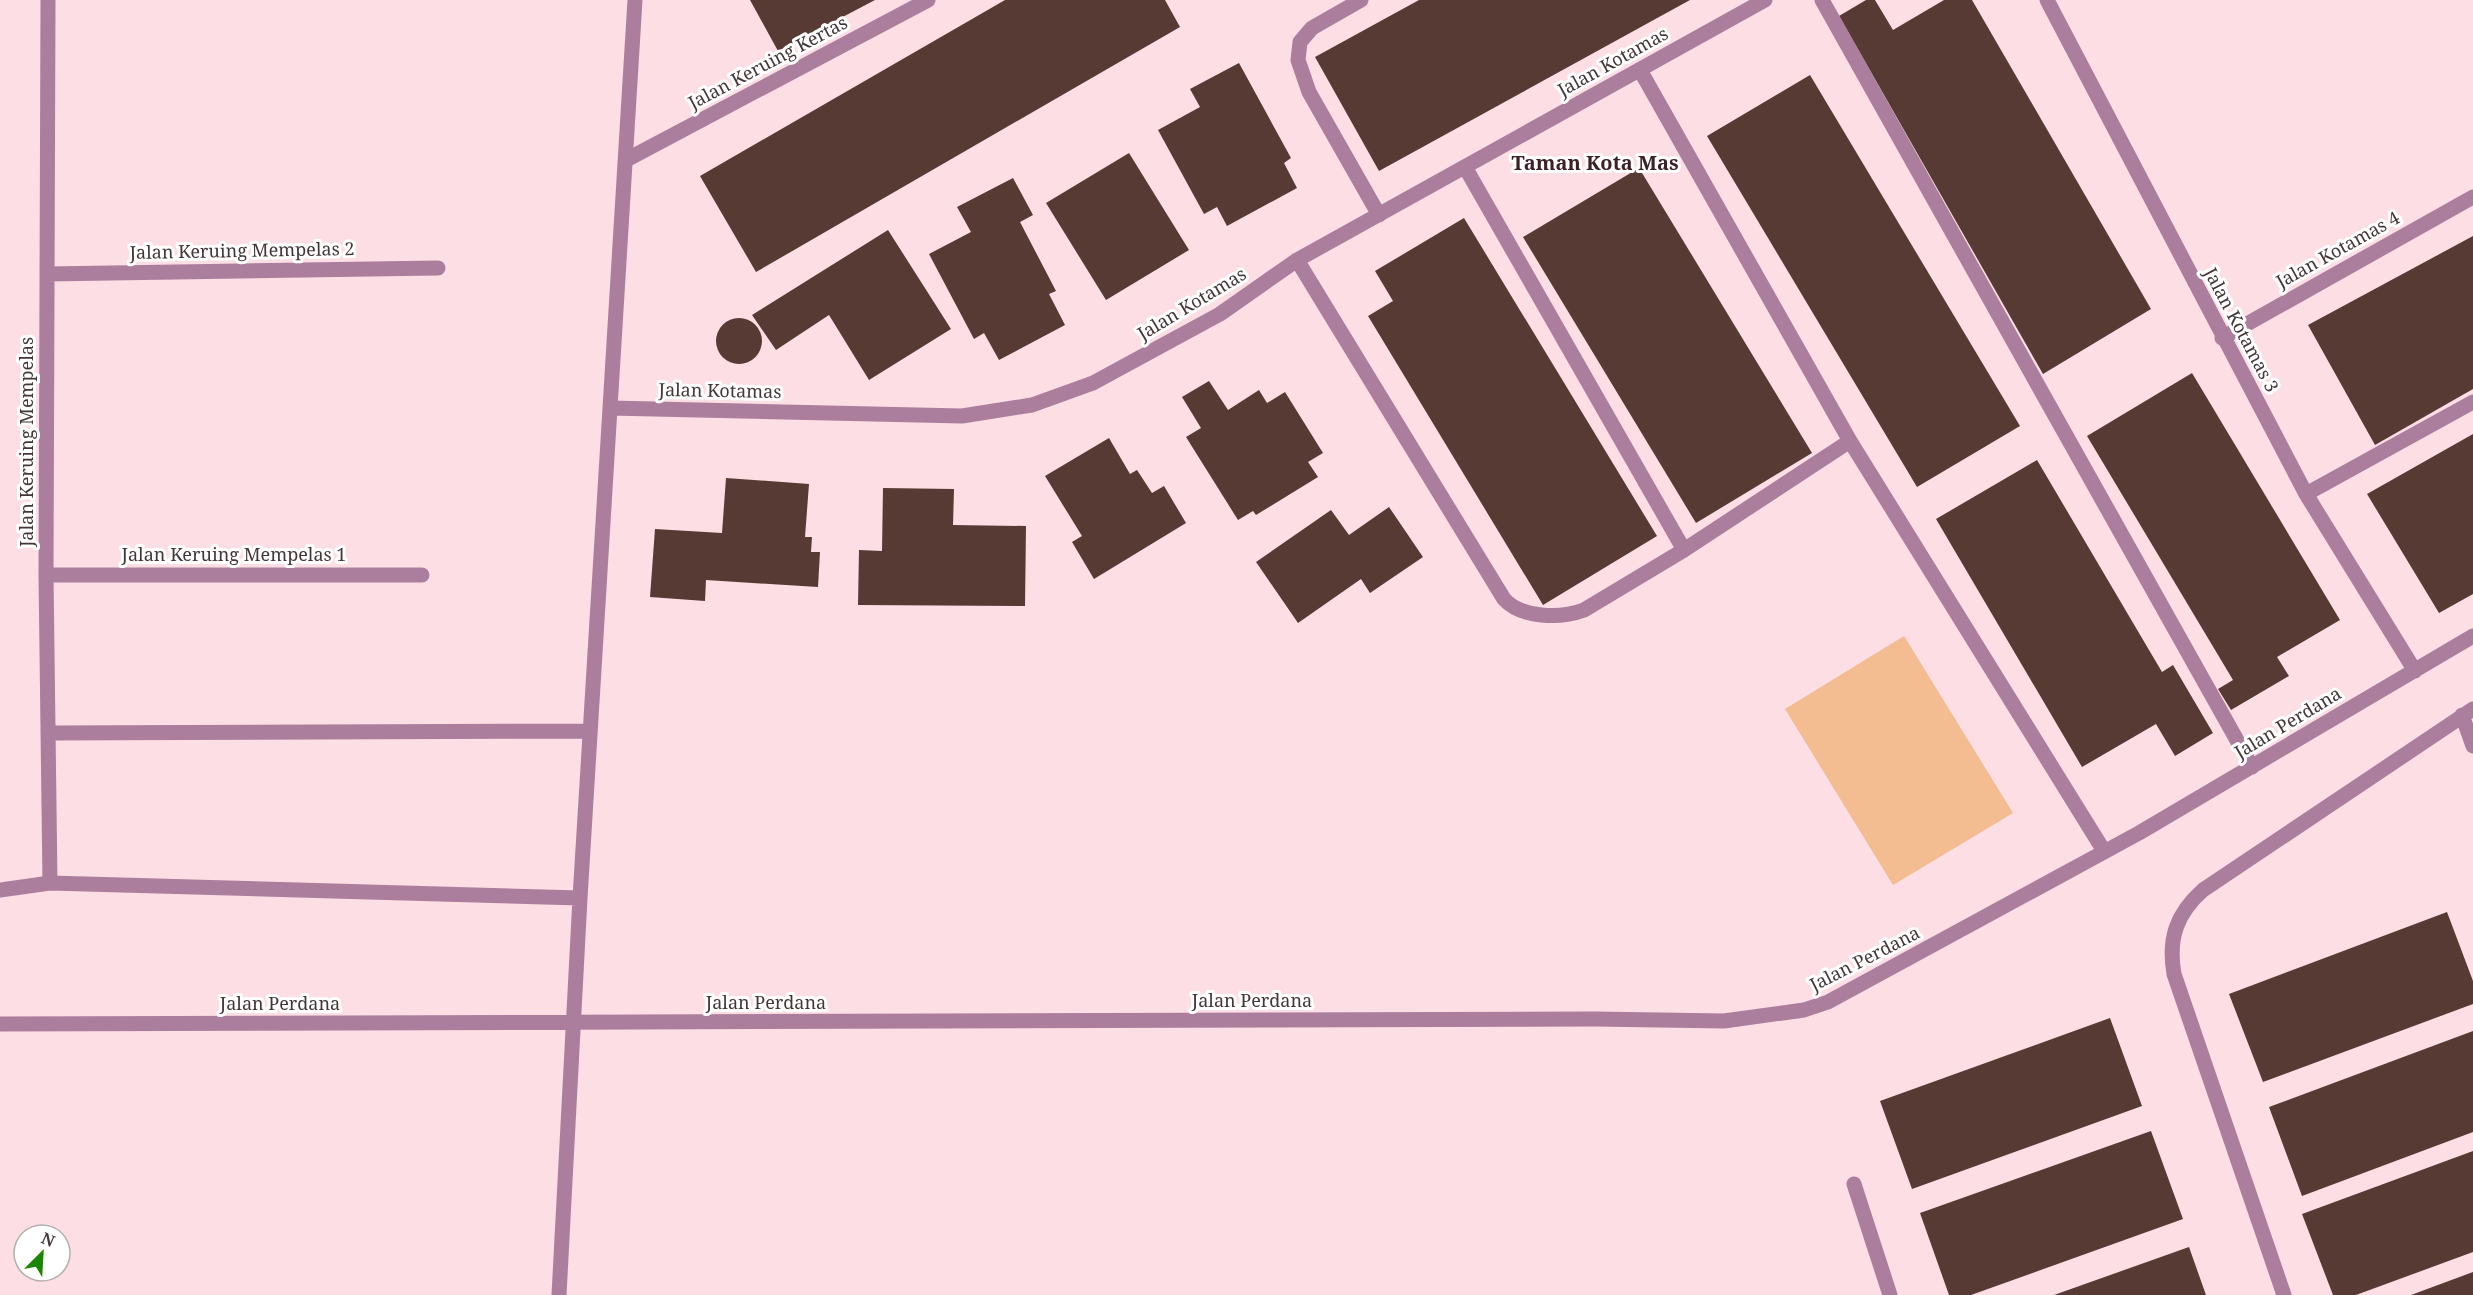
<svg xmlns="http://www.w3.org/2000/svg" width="2473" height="1295" font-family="'Noto Serif',serif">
  <rect width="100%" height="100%" fill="#fddee4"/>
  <path fill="#f3bc91" d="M1904,636L2013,813L1893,885L1785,709Z"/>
  <path fill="#563a33" d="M750,0H875L778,51Z
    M1005,0H1165L1180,27L756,272L700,176Z
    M1419,0H1690L1379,171L1315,57Z
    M1866,0H1875L1893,30L1944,0H1972L2151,309L2043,374L1839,16Z
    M1239,63L1291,158L1284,163L1297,188L1227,226L1217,207L1204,214L1158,130L1200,107L1190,89Z
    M1810,75L2020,426L1917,487L1707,136Z
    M1129,153L1189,250L1106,300L1046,203Z
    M1639,168L1812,453L1696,523L1523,237Z
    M1013,178L1033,215L1020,222L1056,291L1049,294L1065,325L999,360L984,333L974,339L929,254L971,232L957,207Z
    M1464,218L1657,536L1543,605L1368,316L1393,301L1375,271Z
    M888,230L951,329L869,380L829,315L776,350L752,315Z
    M2473,236V389L2375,445L2308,325Z
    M716 341a23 23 0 1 1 46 0a23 23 0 1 1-46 0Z
    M2192,373L2340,620L2277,657L2289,676L2231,710L2218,689L2233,680L2087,436Z
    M1209,381L1228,410L1259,390L1267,403L1285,392L1323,453L1308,462L1318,477L1256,515L1253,511L1238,520L1186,437L1201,428L1182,397Z
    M2473,434V594L2439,613L2367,494Z
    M1109,438L1130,474L1137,470L1152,493L1164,486L1186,523L1094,579L1072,542L1082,536L1045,476Z
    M2037,460L2162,672L2173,665L2213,733L2175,756L2156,724L2082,767L1936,519Z
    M726,478L809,484L805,537H812L811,552H820L818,587L706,580L705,601L650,597L655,529L722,533Z
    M883,488L954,489L953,525L1026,526L1025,606L858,605L859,550L882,551Z
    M1389,507L1423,557L1370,593L1361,579L1298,623L1256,562L1331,510L1349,535Z
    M2447,912L2473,981V1004L2263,1082L2229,994Z
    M2110,1018L2142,1106L1912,1189L1880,1101Z
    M2473,1031V1132L2302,1196L2269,1107Z
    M2151,1131L2183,1219L1971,1295H1949L1920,1213Z
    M2473,1151V1252L2356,1295H2333L2302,1214Z
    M2189,1247L2206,1295H2054Z
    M2473,1272V1295H2411Z"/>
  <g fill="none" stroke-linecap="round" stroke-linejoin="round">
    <path stroke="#ab7e9d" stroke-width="15" d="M48,0L46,575L50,883
      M1361,0L1312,28L1300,42L1298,60L1309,92L1379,215
      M1822,0L2252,767
      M2047,0L2306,494L2415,671
      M1640,70L1850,441L2104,851
      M626,160L928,0
      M1465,167L1684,550
      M1297,260L1504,599C1521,618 1560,619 1584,610L1684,550L1850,441
      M47,274L438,268
      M2222,338L2473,197
      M610,408L962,416L1032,405L1093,383L1220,314L1297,260L1765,0
      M2306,494L2473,402
      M46,575H422
      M2462,715L2473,746
      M48,733L590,731
      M0,890L50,883L580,898
      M0,1024L1595,1019L1724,1021L1804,1010L1828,1002L2139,833L2473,636
      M1854,1184L1890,1295
      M559,1295L580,898L635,0
      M2284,1295L2174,974C2168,939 2176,914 2203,890L2473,709"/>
  </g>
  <g text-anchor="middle" stroke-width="6" stroke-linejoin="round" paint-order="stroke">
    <g font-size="18" fill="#443638" stroke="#fff">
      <text transform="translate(1613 62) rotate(-29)" y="6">Jalan Kotamas</text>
      <text transform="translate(768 63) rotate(-28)" y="6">Jalan Keruing Kertas</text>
      <text transform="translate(2338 250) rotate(-29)" y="6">Jalan Kotamas 4</text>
      <text transform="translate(242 251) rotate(-1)" y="6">Jalan Keruing Mempelas 2</text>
      <text transform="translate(1192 304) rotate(-31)" y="6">Jalan Kotamas</text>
      <text transform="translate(2241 330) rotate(62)" y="6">Jalan Kotamas 3</text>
      <text transform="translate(720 391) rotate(1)" y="6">Jalan Kotamas</text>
      <text transform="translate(27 442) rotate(-90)" y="6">Jalan Keruing Mempelas</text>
      <text x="234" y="561">Jalan Keruing Mempelas 1</text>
      <text transform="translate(2288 723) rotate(-31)" y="6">Jalan Perdana</text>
      <text transform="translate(1865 959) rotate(-27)" y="6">Jalan Perdana</text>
      <text x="1252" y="1007">Jalan Perdana</text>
      <text x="766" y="1009">Jalan Perdana</text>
      <text x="280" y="1010">Jalan Perdana</text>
    </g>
    <g font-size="20" font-weight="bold" fill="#3b2027" stroke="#fff">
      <text x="1595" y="170">Taman Kota Mas</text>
    </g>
  </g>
  <g transform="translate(42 1253) rotate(24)"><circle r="28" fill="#ffffff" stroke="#b4afaf" stroke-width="1.5"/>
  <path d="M0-4.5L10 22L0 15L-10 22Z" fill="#188600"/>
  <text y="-9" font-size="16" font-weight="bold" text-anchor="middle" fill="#443638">N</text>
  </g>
</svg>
